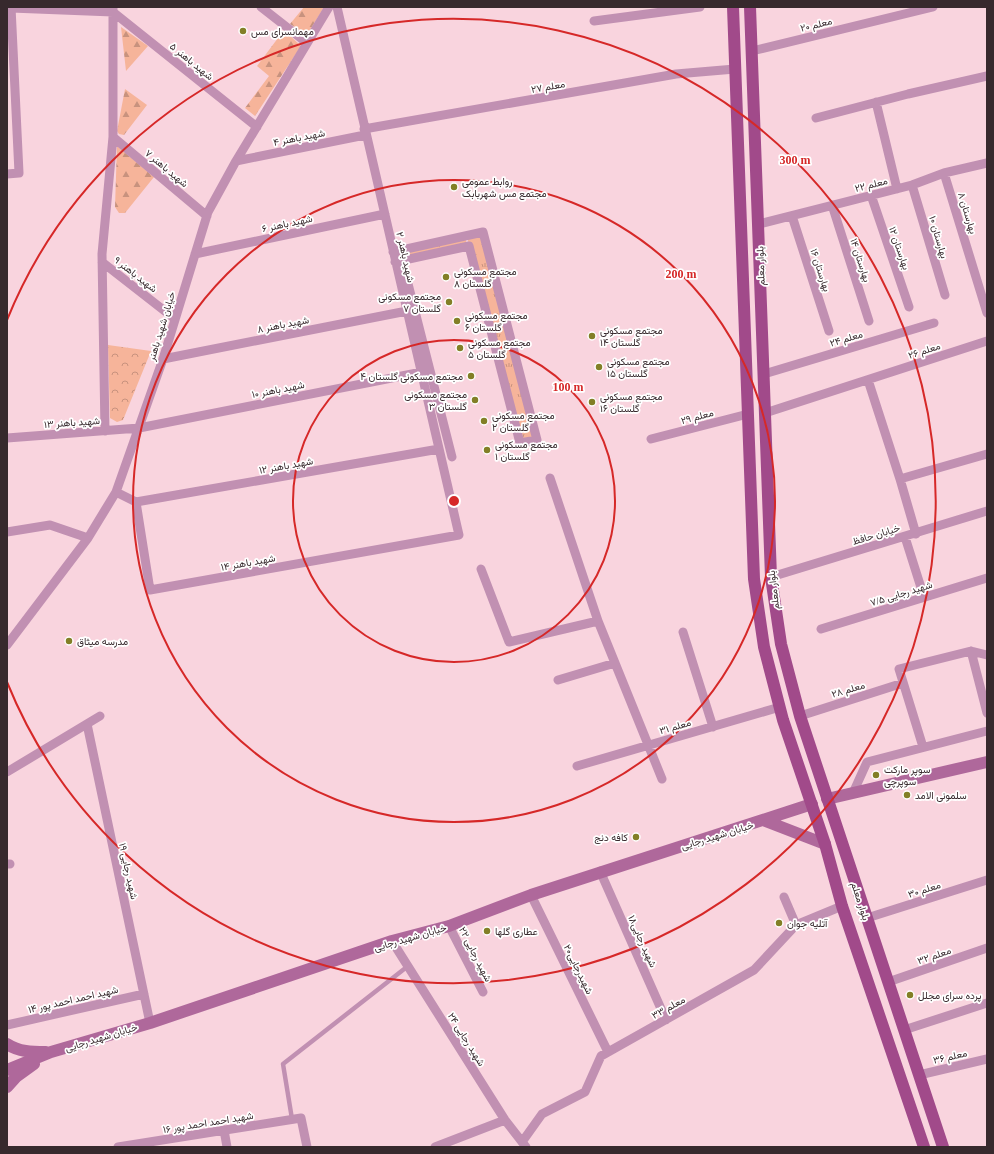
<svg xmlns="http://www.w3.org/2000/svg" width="994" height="1154" font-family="'Times New Roman',Vazirmatn,serif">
  <defs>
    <pattern id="grass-tufts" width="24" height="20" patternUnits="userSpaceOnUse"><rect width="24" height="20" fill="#f6b49a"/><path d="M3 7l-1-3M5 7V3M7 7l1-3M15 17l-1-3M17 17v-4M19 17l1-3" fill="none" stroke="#c8927e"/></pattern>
    <pattern id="forest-firs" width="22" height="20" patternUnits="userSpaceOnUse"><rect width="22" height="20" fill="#f6b49a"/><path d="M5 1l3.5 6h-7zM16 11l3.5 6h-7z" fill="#c8927e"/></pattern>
    <pattern id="park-crowns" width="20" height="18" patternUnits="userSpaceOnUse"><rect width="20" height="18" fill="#f6b49a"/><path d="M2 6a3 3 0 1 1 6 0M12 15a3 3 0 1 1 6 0" fill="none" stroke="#c8927e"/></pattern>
  </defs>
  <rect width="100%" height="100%" fill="#f9d4de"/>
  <path fill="url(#grass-tufts)" d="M483,234L535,439L521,442L467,237Z
    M465,237L467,245L400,259L399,252Z"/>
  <path fill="url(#forest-firs)" d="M304,7H324L307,35L290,24Z
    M121,27L148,46L126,71Z
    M284,30L301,46L255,116L245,108L269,76L257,66Z
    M125,89L147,105L124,135L119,134L117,131Z
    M117,146L154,177L125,213H119L115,207Z"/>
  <path fill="url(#park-crowns)" d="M108,345L151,351L123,420L117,422L110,418Z"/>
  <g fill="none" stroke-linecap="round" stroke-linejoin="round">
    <path stroke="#c190b2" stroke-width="4.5" d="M292,1119L283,1064L408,966"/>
    <path stroke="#c190b2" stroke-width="9" d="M261,7L307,43
      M11,8L113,12L257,127
      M594,21L700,7
      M752,51L933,7
      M876,102L897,189
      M816,118L908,94L987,76
      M364,129L676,74L735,69
      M113,137L207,216
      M236,161L365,135
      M944,173L987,313
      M7,174L19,173L11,7
      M912,185L945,295
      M871,195L909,307
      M832,205L869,321
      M792,216L829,331
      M759,224L912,185L944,173L987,163
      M393,252L483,232L537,440L520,443L469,246L395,262
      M195,254L385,214
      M402,260L452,457
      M102,262L175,319
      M163,359L407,311
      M764,374L934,323
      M868,380L900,479
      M765,413L987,341
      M105,431L102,254L113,137V7
      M7,438L139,428L422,372
      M651,439L748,414
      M550,478L598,621L662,779
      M116,492L136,502L150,590L459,535L337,7
      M136,502L439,449
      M7,532L50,525L88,538
      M916,534L900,479L987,454
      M905,537L924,597
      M481,569L509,642L598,621
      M771,577L987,511
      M821,629L987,578
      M683,632L713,727
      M7,645L88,538L116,492L163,359L208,212L236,161L329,7
      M971,651L987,713
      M558,680L615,663
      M800,716L903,683
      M87,724L150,1023
      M923,747L899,669L971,651L987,655
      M577,766L780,707
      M7,772L100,716
      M853,793L867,762L987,731
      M7,864H10
      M600,871L666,1020
      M531,895L608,1052
      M784,897L796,925
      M867,918L987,880
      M449,926L483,992
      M392,941L505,1120L526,1147
      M888,982L987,948
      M7,1025L144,994
      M904,1030L987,1003
      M919,1075L987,1059
      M224,1130L227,1147
      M522,1142L542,1114L585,1092L601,1056L754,970L796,925L842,906
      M118,1147L301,1118L307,1147
      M435,1147L505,1120"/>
    <path stroke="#af689b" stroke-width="12" d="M827,799L987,762
      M763,820L825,844
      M7,1044C19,1052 32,1052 46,1052
      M7,1070L51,1052L150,1023L392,941L449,926L531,895L812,804
      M7,1087L16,1077L34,1064"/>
    <path stroke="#a14a8a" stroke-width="12" d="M733,7L754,579L764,647L783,720L825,844L842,906L924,1147
      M750,7L771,577L781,644L800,716L943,1147"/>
  </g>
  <g fill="none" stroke="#d62828" stroke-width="2">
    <circle cx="454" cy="501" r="161"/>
    <circle cx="454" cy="501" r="321"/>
    <path d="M7 320A482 482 0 1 1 7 682"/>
  </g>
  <g fill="#827f26" stroke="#fff" stroke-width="1.5">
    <circle cx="243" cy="31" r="4"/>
    <circle cx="454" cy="187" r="4"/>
    <circle cx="446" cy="277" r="4"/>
    <circle cx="449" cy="302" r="4"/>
    <circle cx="457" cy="321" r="4"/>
    <circle cx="592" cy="336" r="4"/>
    <circle cx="460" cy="348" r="4"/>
    <circle cx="599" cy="367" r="4"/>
    <circle cx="471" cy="376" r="4"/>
    <circle cx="475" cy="400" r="4"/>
    <circle cx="592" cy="402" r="4"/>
    <circle cx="484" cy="421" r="4"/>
    <circle cx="487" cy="450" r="4"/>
    <circle cx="69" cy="641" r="4"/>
    <circle cx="876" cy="775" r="4"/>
    <circle cx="907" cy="795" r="4"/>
    <circle cx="636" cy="837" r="4"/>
    <circle cx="779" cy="923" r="4"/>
    <circle cx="487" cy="931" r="4"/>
    <circle cx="910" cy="995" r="4"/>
  </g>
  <g text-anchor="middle" stroke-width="3.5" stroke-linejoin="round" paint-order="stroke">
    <g font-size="10" fill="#37292d" stroke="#fff">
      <text transform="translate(816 24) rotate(-14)" y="4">معلم ۲۰</text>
      <text transform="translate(192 61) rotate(39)" y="4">شهید باهنر ۵</text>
      <text transform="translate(548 86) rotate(-10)" y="4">معلم ۲۷</text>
      <text transform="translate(299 137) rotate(-11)" y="4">شهید باهنر ۴</text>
      <text transform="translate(167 168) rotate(40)" y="4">شهید باهنر ۷</text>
      <text transform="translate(871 184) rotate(-14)" y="4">معلم ۲۲</text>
      <text transform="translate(968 213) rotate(73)" y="4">بهارستان ۸</text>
      <text transform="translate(287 223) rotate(-12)" y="4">شهید باهنر ۶</text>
      <text transform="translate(939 237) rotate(74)" y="4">بهارستان ۱۰</text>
      <text transform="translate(900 248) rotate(71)" y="4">بهارستان ۱۲</text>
      <text transform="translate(406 257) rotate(77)" y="4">شهید باهنر ۲</text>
      <text transform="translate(861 260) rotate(72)" y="4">بهارستان ۱۴</text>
      <text transform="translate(760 266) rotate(-92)" y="4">بلوار معلم</text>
      <text transform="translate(821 270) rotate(72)" y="4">بهارستان ۱۶</text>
      <text transform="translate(136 274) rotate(38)" y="4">شهید باهنر ۹</text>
      <text transform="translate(283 324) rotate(-11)" y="4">شهید باهنر ۸</text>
      <text transform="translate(161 326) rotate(-73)" y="4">خیابان شهید باهنر</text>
      <text transform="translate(846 338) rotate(-17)" y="4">معلم ۲۴</text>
      <text transform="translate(924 350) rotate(-18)" y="4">معلم ۲۶</text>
      <text transform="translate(278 389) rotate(-11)" y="4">شهید باهنر ۱۰</text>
      <text transform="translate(697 416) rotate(-15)" y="4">معلم ۲۹</text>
      <text transform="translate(72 422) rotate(-4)" y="4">شهید باهنر ۱۳</text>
      <text transform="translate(286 465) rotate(-10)" y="4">شهید باهنر ۱۲</text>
      <text transform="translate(876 534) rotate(-17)" y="4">خیابان حافظ</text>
      <text transform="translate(248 562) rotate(-10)" y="4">شهید باهنر ۱۴</text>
      <text transform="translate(773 590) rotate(-97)" y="4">بلوار معلم</text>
      <text transform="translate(901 593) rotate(-17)" y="4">شهید رجایی ۷/۵</text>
      <text transform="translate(848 689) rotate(-17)" y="4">معلم ۲۸</text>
      <text transform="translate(675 726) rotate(-16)" y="4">معلم ۳۱</text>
      <text transform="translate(717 835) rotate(-17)" y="4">خیابان شهید رجایی</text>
      <text transform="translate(129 871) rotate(78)" y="4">شهید رجایی ۱۹</text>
      <text transform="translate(924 889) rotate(-18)" y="4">معلم ۳۰</text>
      <text transform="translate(861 901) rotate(72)" y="4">بلوار معلم</text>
      <text transform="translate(410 937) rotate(-16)" y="4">خیابان شهید رجایی</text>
      <text transform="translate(643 941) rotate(66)" y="4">شهید رجایی۱۸</text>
      <text transform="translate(476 954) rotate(63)" y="4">شهید رجایی ۲۲</text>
      <text transform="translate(934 955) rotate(-19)" y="4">معلم ۳۲</text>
      <text transform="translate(579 969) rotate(64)" y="4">شهیدرجایی۲۰</text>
      <text transform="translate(73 999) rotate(-13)" y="4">شهید احمد احمد پور ۱۴</text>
      <text transform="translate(668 1007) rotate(-29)" y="4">معلم ۳۳</text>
      <text transform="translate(101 1037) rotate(-17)" y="4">خیابان شهید رجایی</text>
      <text transform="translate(467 1039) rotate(58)" y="4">شهید رجایی ۲۴</text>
      <text transform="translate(950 1056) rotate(-13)" y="4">معلم ۳۶</text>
      <text transform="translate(208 1122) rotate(-9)" y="4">شهید احمد احمد پور ۱۶</text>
    </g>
    <g font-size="10" fill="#37292d" stroke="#fff" text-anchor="start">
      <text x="251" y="35">مهمانسرای مس</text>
      <text x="462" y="185">روابط عمومی<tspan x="462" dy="12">مجتمع مس شهربابک</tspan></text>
      <text x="454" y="275">مجتمع مسکونی<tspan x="454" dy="12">گلستان ۸</tspan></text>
      <text x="441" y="300" text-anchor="end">مجتمع مسکونی<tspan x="441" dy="12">گلستان ۷</tspan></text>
      <text x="465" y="319">مجتمع مسکونی<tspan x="465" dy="12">گلستان ۶</tspan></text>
      <text x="600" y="334">مجتمع مسکونی<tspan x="600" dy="12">گلستان ۱۴</tspan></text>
      <text x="468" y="346">مجتمع مسکونی<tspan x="468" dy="12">گلستان ۵</tspan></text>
      <text x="607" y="365">مجتمع مسکونی<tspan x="607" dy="12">گلستان ۱۵</tspan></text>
      <text x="463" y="380" text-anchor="end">مجتمع مسکونی گلستان ۴</text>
      <text x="467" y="398" text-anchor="end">مجتمع مسکونی<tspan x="467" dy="12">گلستان ۳</tspan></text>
      <text x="600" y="400">مجتمع مسکونی<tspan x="600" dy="12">گلستان ۱۶</tspan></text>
      <text x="492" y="419">مجتمع مسکونی<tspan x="492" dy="12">گلستان ۲</tspan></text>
      <text x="495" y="448">مجتمع مسکونی<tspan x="495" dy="12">گلستان ۱</tspan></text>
      <text x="77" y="645">مدرسه میثاق</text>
      <text x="884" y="773">سوپر مارکت<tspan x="884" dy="12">سوپرچی</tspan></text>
      <text x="915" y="799">سلمونی الامد</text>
      <text x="628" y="841" text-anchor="end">کافه دنج</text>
      <text x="787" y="927">آتلیه جوان</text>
      <text x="495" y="935">عطاری گلها</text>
      <text x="918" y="999">پرده سرای مجلل</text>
    </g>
  </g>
  <circle cx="454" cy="501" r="6" fill="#d62828" stroke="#fff" stroke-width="2"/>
  <g font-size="12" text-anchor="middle" font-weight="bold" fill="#d62828" stroke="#fff" stroke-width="3.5" stroke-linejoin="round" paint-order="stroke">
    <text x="795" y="164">300 m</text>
    <text x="681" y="278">200 m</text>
    <text x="568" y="391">100 m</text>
  </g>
  <rect width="994" height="1154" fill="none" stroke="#37292d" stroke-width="16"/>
</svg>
